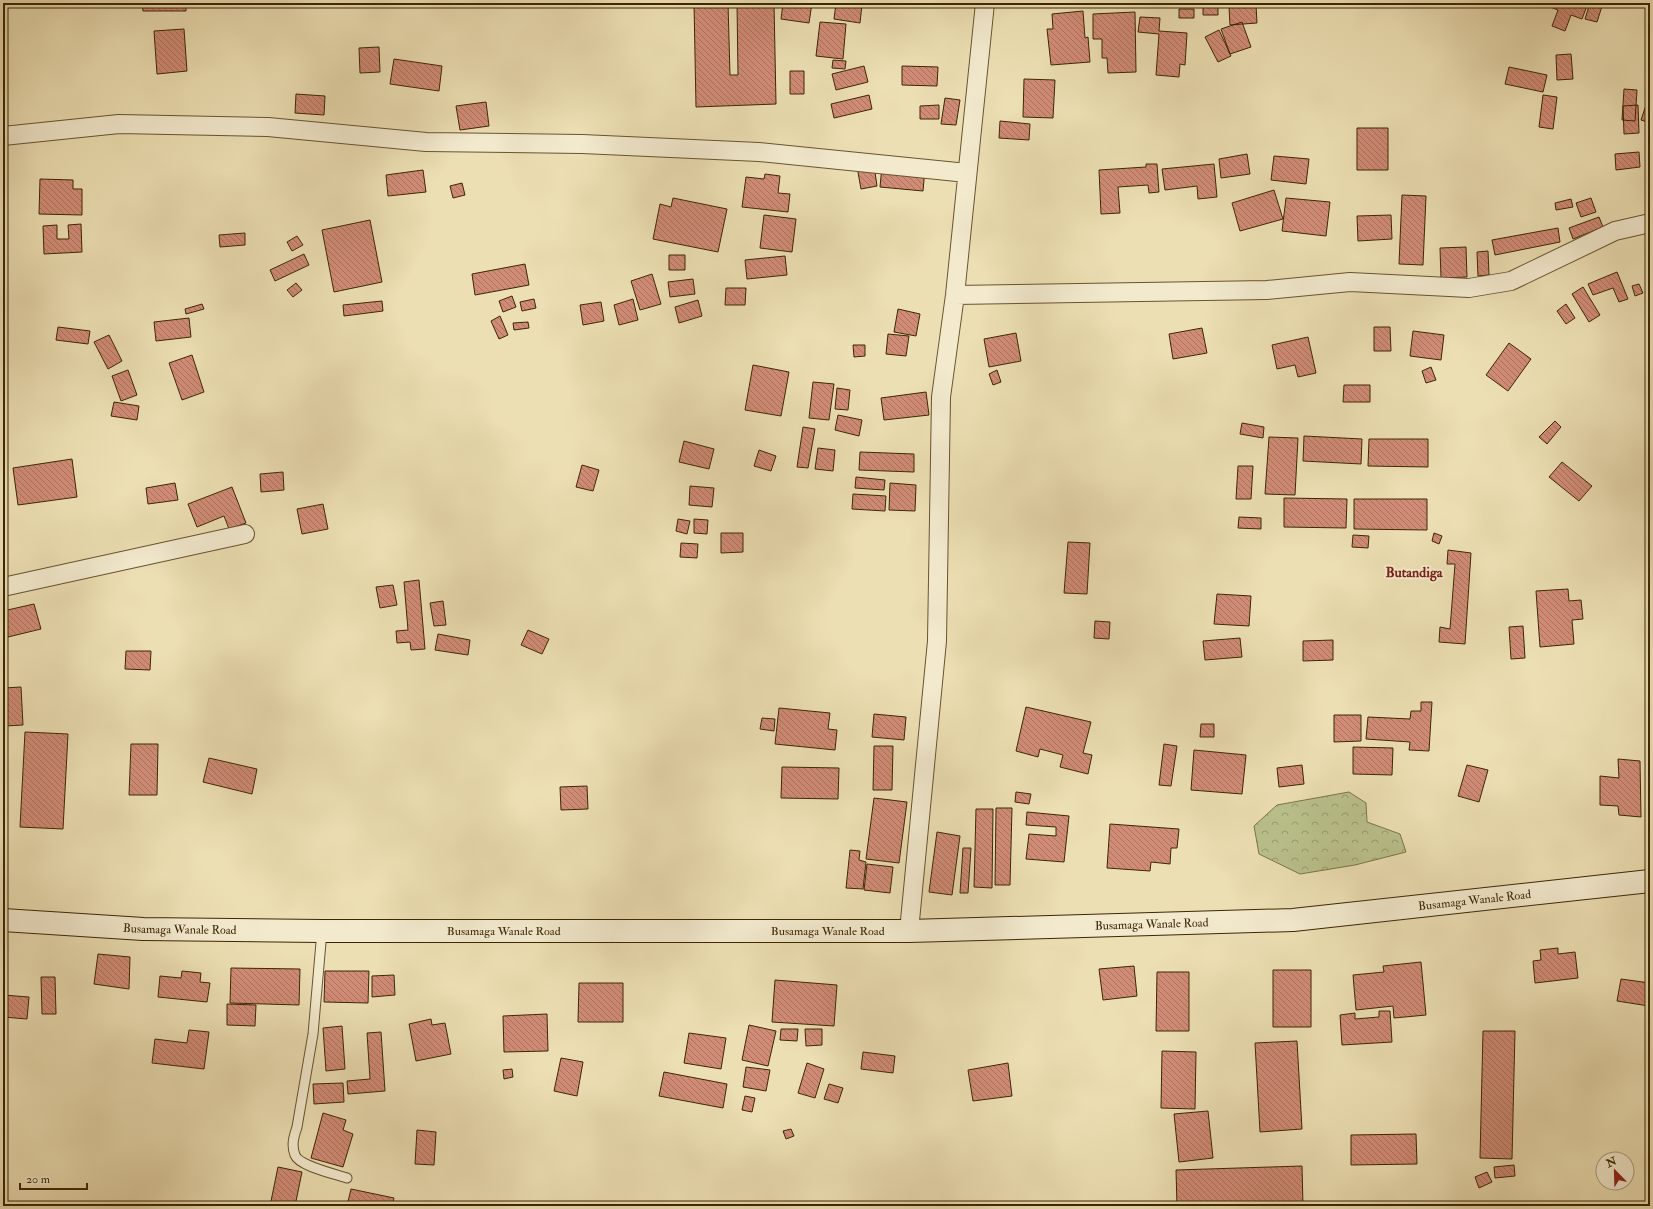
<svg xmlns="http://www.w3.org/2000/svg" width="1653" height="1209" font-family="'IM FELL Double Pica',serif">
  <defs>
    <pattern id="forest-crowns" width="20" height="18" patternUnits="userSpaceOnUse"><rect width="20" height="18" fill="#bac18b"/><path d="M2 6a3 3 0 1 1 6 0M12 15a3 3 0 1 1 6 0" fill="none" stroke="#989d6f"/></pattern>
    <pattern id="building-back-hatch" width="6" height="6" patternUnits="userSpaceOnUse"><rect width="6" height="6" fill="#d18c77"/><path d="M-1 5l2 2M0 0l6 6M5-1l2 2" fill="none" stroke="#ab725f"/></pattern>
  </defs>
  <rect width="100%" height="100%" fill="#ecdfb3"/>
  <filter id="stains"><feTurbulence type="fractalNoise" baseFrequency=".005" numOctaves="4"/><feColorMatrix values="0 0 0 0 .2 0 0 0 0 .09 0 0 0 0 .02 0 0 0 .5 -.17"/></filter>
  <radialGradient id="worn" r=".72"><stop offset=".6" stop-color="#630" stop-opacity="0"/><stop offset="1" stop-color="#630" stop-opacity=".3"/></radialGradient>
  <path fill="url(#forest-crowns)" stroke="#7b7448" d="M1349,792L1366,803L1367,822L1400,834L1406,852L1355,865L1300,874L1259,854L1254,826L1277,805Z"/>
  <path fill="url(#building-back-hatch)" stroke="#3c2604" d="M142,3H186V11H143Z
    M694,3H728L730,75H738L737,3H774L776,104L696,107Z
    M783,3H812L809,23L781,19Z
    M836,3L862,5L860,23L834,19Z
    M1546,3H1588L1582,19L1571,15L1565,31L1552,26L1558,10L1545,5Z
    M1590,3H1603L1597,22L1585,19Z
    M1203,4H1218V15H1203Z
    M1256,5L1257,23L1230,25L1229,7Z
    M1179,9H1194V18H1179Z
    M1083,11L1085,38L1088,37L1090,62L1051,65L1047,29H1053L1052,14Z
    M1135,12L1136,72L1108,73L1107,58H1102V39H1093V14Z
    M1140,17L1160,18L1159,31L1187,33L1185,65L1180,64L1179,77L1156,75L1159,34L1138,32Z
    M820,22L846,24L843,59L816,56Z
    M1242,22L1251,47L1230,54L1221,29Z
    M184,29L187,71L157,74L154,31Z
    M1219,30L1231,56L1218,62L1205,37Z
    M379,47L380,72L360,73L359,48Z
    M1571,54L1573,79L1557,80L1556,55Z
    M394,59L442,66L439,91L390,84Z
    M833,60L846,61L845,69L832,68Z
    M864,66L868,82L836,90L832,74Z
    M902,66L938,67L937,86L902,85Z
    M1509,67L1547,75L1543,92L1505,84Z
    M790,71H804V94H790Z
    M1024,79L1055,80L1053,118L1023,117Z
    M1624,89L1637,90L1635,121L1622,120Z
    M1650,93V123L1641,120Z
    M296,94L325,96L324,115L295,113Z
    M869,95L872,109L834,118L831,104Z
    M1543,95L1557,97L1553,129L1539,127Z
    M945,98L960,100L956,125L941,124Z
    M486,102L489,126L460,130L456,106Z
    M939,105V119H920V106Z
    M1638,105L1639,133L1624,134L1623,106Z
    M1649,105H1650L1649,139Z
    M1000,121L1030,124L1029,140L999,138Z
    M1357,128H1388V170H1357Z
    M1639,152L1640,167L1616,170L1615,154Z
    M1247,154L1250,174L1221,178L1219,159Z
    M1274,156L1309,159L1306,184L1271,180Z
    M873,158L877,186L861,189L856,161Z
    M1146,164H1157L1159,192L1149,193L1148,185L1118,187L1120,213L1101,214L1099,170L1146,167Z
    M1214,164L1217,197L1198,199L1197,186L1165,190L1162,169Z
    M882,166L925,169L923,191L880,187Z
    M423,170L426,192L388,196L386,175Z
    M765,174L780,176L778,193L790,194L788,212L742,207L746,177L764,179Z
    M40,179L73,180V189H82V215L39,214Z
    M462,183L465,195L453,198L450,186Z
    M1274,190L1283,219L1240,231L1232,203Z
    M1402,195L1426,196L1423,265L1399,264Z
    M673,198L727,209L718,252L653,239L660,204L671,207Z
    M1286,198L1330,202L1326,236L1282,231Z
    M1591,198L1596,212L1581,217L1576,203Z
    M1571,199L1573,207L1556,210L1555,203Z
    M764,215L796,219L792,252L760,248Z
    M1391,215L1392,239L1358,241L1357,216Z
    M1599,217L1603,227L1573,239L1569,228Z
    M370,220L382,282L334,292L322,230Z
    M81,224L82,252L44,254L43,226L57,225V239H69L68,225Z
    M1558,228L1560,242L1495,255L1492,240Z
    M245,233V245L220,247L219,235Z
    M297,236L303,245L292,251L287,242Z
    M1466,247L1467,277L1441,278L1440,248Z
    M1488,251L1489,275L1478,276L1477,252Z
    M304,254L309,265L275,281L270,270Z
    M669,255H685V270H669Z
    M785,256L787,275L747,279L745,260Z
    M525,264L529,285L475,295L472,274Z
    M1617,272L1628,299L1619,302L1613,288L1593,295L1588,284Z
    M652,274L661,304L640,310L631,281Z
    M693,279L695,294L670,297L668,282Z
    M296,283L302,290L293,297L287,290Z
    M1639,284L1643,293L1635,296L1632,286Z
    M1583,287L1600,315L1589,322L1572,294Z
    M726,288H746L745,305H725Z
    M512,296L516,307L503,312L499,301Z
    M534,299L536,308L522,311L520,302Z
    M633,299L638,320L619,325L614,305Z
    M698,300L702,316L679,323L675,307Z
    M382,301L383,311L344,316L343,305Z
    M601,302L604,321L583,325L580,305Z
    M202,304L204,309L186,314L185,309Z
    M1566,304L1575,318L1566,324L1557,311Z
    M898,309L920,314L916,336L894,332Z
    M500,316L508,335L499,339L491,321Z
    M189,318L191,337L156,341L154,322Z
    M528,322L529,328L514,330L513,323Z
    M58,327L90,331L88,344L56,340Z
    M1374,327H1390L1391,351H1374Z
    M1202,328L1207,353L1173,359L1169,334Z
    M1413,331L1444,335L1441,360L1410,356Z
    M1016,333L1021,361L989,367L984,339Z
    M888,334L909,336L906,356L886,354Z
    M109,335L122,361L108,369L94,342Z
    M1308,337L1316,373L1298,377L1295,365L1277,369L1272,345Z
    M1509,343L1531,359L1508,391L1486,375Z
    M853,345H865V356L854,357Z
    M192,355L204,392L182,400L169,363Z
    M753,365L789,372L781,416L745,410Z
    M1431,367L1436,380L1426,383L1422,371Z
    M128,370L137,395L121,401L112,376Z
    M997,370L1001,382L993,385L989,374Z
    M813,382L834,384L829,420L809,418Z
    M1344,385H1370V402H1343Z
    M837,388L850,390L848,410L835,409Z
    M926,392L929,415L884,420L881,398Z
    M114,402L139,406L137,420L111,416Z
    M838,415L862,420L859,436L835,430Z
    M1555,421L1561,427L1547,444L1539,437Z
    M1242,423L1264,427L1263,438L1240,434Z
    M803,427L815,429L808,468L797,467Z
    M1304,436L1362,439L1361,464L1303,461Z
    M1269,437L1298,438L1295,495L1265,494Z
    M1369,439H1428V467L1368,466Z
    M684,441L714,449L709,469L679,462Z
    M818,448L835,450L833,471L815,469Z
    M759,450L776,456L771,471L754,466Z
    M860,452L914,454V472L859,470Z
    M72,459L77,497L18,505L13,468Z
    M1562,462L1592,486L1579,501L1549,477Z
    M582,465L599,470L593,491L576,487Z
    M1238,466H1253L1251,499H1236Z
    M283,472L284,490L261,492L260,474Z
    M856,477L885,480L884,490L855,488Z
    M175,483L178,500L148,504L146,488Z
    M890,483L916,485L915,511L889,510Z
    M690,486L714,488L712,507L689,505Z
    M232,487L246,523L229,529L224,516L197,527L188,504Z
    M853,494L886,496L885,511L852,509Z
    M1284,498L1347,499L1346,528L1284,527Z
    M1354,499H1427V530L1354,529Z
    M323,504L328,529L302,534L297,509Z
    M1239,517L1261,518V529L1238,528Z
    M678,519L690,521L687,534L676,531Z
    M694,519L708,520L707,534L694,533Z
    M721,533H743V552L721,553Z
    M1434,533L1442,536L1439,544L1432,541Z
    M1353,535L1369,536L1368,548L1352,547Z
    M1068,542L1090,543L1087,594L1064,593Z
    M681,543L698,544L697,558L680,557Z
    M1448,550L1471,553L1465,644L1439,642L1440,627L1450,629L1455,564H1447Z
    M419,580L425,649L411,650L410,642L397,643L396,631L408,630L404,582Z
    M393,585L397,605L380,608L376,587Z
    M1568,589L1569,601L1581,600L1583,619L1572,620L1574,644L1540,647L1536,591Z
    M1217,594L1251,596L1249,626L1214,624Z
    M443,601L446,625L434,626L430,603Z
    M34,604L41,629L8,637L3,611Z
    M1095,621L1110,622L1109,639L1094,638Z
    M1523,626L1525,658L1511,659L1509,627Z
    M528,630L549,639L542,654L521,645Z
    M438,634L470,640L468,655L435,650Z
    M1240,638L1242,657L1205,660L1203,641Z
    M1333,640V660L1303,661V641Z
    M126,651H151L150,670L125,669Z
    M21,687L23,725L5,726L4,688Z
    M1421,702H1432L1429,751L1409,750L1410,742L1366,739L1368,717L1410,719L1411,711H1421Z
    M1026,707L1091,722L1083,753L1092,755L1088,774L1060,767L1063,755L1040,749L1038,757L1016,751Z
    M779,708L830,713L828,729L837,730L835,750L775,744Z
    M874,714L906,717L904,740L872,737Z
    M1334,715H1361V741L1334,742Z
    M762,718L775,719L774,731L760,729Z
    M1201,724H1214V737H1200Z
    M25,732L68,734L63,829L20,827Z
    M131,744H158L157,795H129Z
    M1164,744L1177,746L1171,786L1159,785Z
    M874,746H893L892,790H873Z
    M1353,747L1393,748L1392,775L1353,774Z
    M1194,750L1246,755L1242,794L1191,790Z
    M209,758L257,769L252,794L203,782Z
    M1618,759L1640,761L1641,817L1619,815L1618,806L1600,805V776L1619,778Z
    M1302,765L1304,784L1279,787L1277,768Z
    M1467,765L1488,770L1479,802L1458,796Z
    M782,767L839,768L838,799L781,798Z
    M587,786L588,809L561,810L560,787Z
    M1016,792L1031,794L1029,804L1015,802Z
    M874,798L907,802L899,863L866,859Z
    M996,808H1012L1010,885H995Z
    M976,809H993L992,888L974,887Z
    M1027,812L1069,816L1064,862L1026,859L1029,834L1056,836V827L1026,825Z
    M1110,824L1179,829L1177,848H1171L1170,864L1151,862L1150,871L1107,868Z
    M937,832L960,836L952,895L929,892Z
    M963,848H971L968,893H960Z
    M850,850L860,851L859,860L866,862L863,889L846,888Z
    M867,864L893,867L890,893L864,890Z
    M1558,948V954L1575,952L1578,978L1535,983L1533,961L1541,960L1540,950Z
    M98,954L130,957L129,989L94,984Z
    M1421,962L1426,1015L1394,1018L1393,1006L1356,1010L1353,975L1384,972L1383,966Z
    M1134,966L1137,996L1103,1000L1099,969Z
    M231,968L300,969L299,1005L230,1003Z
    M1273,970H1311V1027H1273Z
    M182,971L201,973L200,982L210,983L207,1002L158,997L160,976L181,978Z
    M325,971H369L368,1003L324,1002Z
    M1157,972H1189V1031H1156Z
    M394,975L395,995L372,997V976Z
    M41,977H55L56,1014H42Z
    M1621,979L1650,983L1649,1006L1617,1001Z
    M775,980L837,985L834,1026L772,1022Z
    M579,983H623V1022H578Z
    M3,995L29,997L27,1019L3,1017Z
    M227,1004L256,1005L255,1026L227,1025Z
    M1379,1011H1390L1392,1042L1342,1045L1340,1015L1355,1013V1019L1379,1017Z
    M547,1014L548,1051L504,1052L503,1016Z
    M431,1019L432,1025L445,1023L451,1054L416,1061L409,1024Z
    M749,1025L776,1031L768,1066L742,1060Z
    M342,1026L345,1069L326,1071L323,1028Z
    M781,1029H798L797,1041L780,1040Z
    M805,1029H822V1045L806,1046Z
    M189,1030L209,1032L204,1069L152,1063L155,1039L187,1043Z
    M1483,1031H1515L1512,1159L1480,1158Z
    M381,1032L385,1091L348,1094L347,1081L370,1079L367,1033Z
    M689,1033L726,1038L721,1069L684,1063Z
    M1297,1041L1302,1129L1260,1132L1255,1043Z
    M1162,1051L1196,1052L1195,1109L1161,1108Z
    M863,1052L895,1056L893,1073L861,1069Z
    M561,1058L583,1062L577,1096L554,1091Z
    M807,1063L824,1069L815,1098L798,1093Z
    M1008,1063L1012,1096L973,1101L968,1070Z
    M746,1067L770,1070L766,1091L743,1087Z
    M512,1069L513,1077L504,1079L503,1070Z
    M664,1072L727,1084L723,1108L659,1096Z
    M343,1083L344,1102L314,1104L313,1084Z
    M829,1084L843,1088L838,1103L824,1099Z
    M745,1096L755,1098L752,1112L742,1110Z
    M1208,1111L1213,1158L1179,1162L1174,1114Z
    M323,1113L346,1120L343,1130L353,1134L343,1167L311,1158Z
    M791,1129L794,1136L786,1139L783,1131Z
    M417,1130L436,1132L434,1165L415,1164Z
    M1416,1134L1417,1164L1351,1165V1135Z
    M1514,1165L1515,1176L1495,1178L1494,1167Z
    M1302,1166L1303,1206H1177L1176,1170Z
    M278,1167L302,1172L295,1206H270Z
    M1487,1172L1492,1182L1479,1188L1475,1177Z
    M351,1189L394,1198L392,1206H347Z
    M521,1202L541,1205V1206H520Z"/>
  <g fill="none" stroke-linecap="round" stroke-linejoin="round">
    <g stroke="#685430" stroke-width="11">
      <path id="lane" d="M322,931L313,1034L297,1127C294,1136 291,1145 295,1155C299,1166 335,1174 347,1178"/>
    </g>
    <g stroke="#685430" stroke-width="20">
      <path id="street" d="M3,136L119,124L268,127L426,142L582,144L759,152L967,173
        M955,295L1267,290L1350,282L1469,288L1511,281L1615,231L1650,223
        M3,587L245,534
        M909,931L937,641L941,397L955,295L985,3"/>
    </g>
    <g stroke="#3c2604" stroke-width="24">
      <g id="secondary">
        <path id="s1" d="M3,920L143,929L322,931H909L1293,920L1650,881"/>
      </g>
    </g>
    <use href="#lane" stroke="#f3eace" stroke-width="9"/>
    <use href="#street" stroke="#f3eace" stroke-width="18"/>
    <use href="#secondary" stroke="#f3eace" stroke-width="22"/>
  </g>
  <g text-anchor="middle" stroke-width="4" stroke-linejoin="round" paint-order="stroke">
    <g font-size="12" fill="#3c2604" stroke="#f3eace">
      <text dy="4" stroke="none"><textPath href="#s1" startOffset="1473">Busamaga Wanale Road</textPath></text>
      <text dy="4" stroke="none"><textPath href="#s1" startOffset="1149">Busamaga Wanale Road</textPath></text>
      <text dy="4" stroke="none"><textPath href="#s1" startOffset="177">Busamaga Wanale Road</textPath></text>
      <text dy="4" stroke="none"><textPath href="#s1" startOffset="501">Busamaga Wanale Road</textPath></text>
      <text dy="4" stroke="none"><textPath href="#s1" startOffset="825">Busamaga Wanale Road</textPath></text>
    </g>
    <g font-size="14" font-weight="bold" fill="#7a1f14" stroke="#f3eace">
      <text x="1414" y="577">Butandiga</text>
    </g>
  </g>
  <rect width="1653" height="1209" fill="none" stroke="#ecdfb3" stroke-width="16"/>
  <rect x="4" y="4" width="1645" height="1201" fill="none" stroke="#3c2604" stroke-width="2"/>
  <rect x="8" y="8" width="1637" height="1193" fill="none" stroke="#3c2604"/>
  <g transform="translate(1615 1171) rotate(337)"><circle r="19" fill="#f3eace" stroke="#aa9c7d"/>
  <path d="M0-3L7 15L0 10L-7 15Z" fill="#8f2418"/>
  <text y="-6" font-size="11" font-weight="bold" text-anchor="middle" fill="#3c2604">N</text>
  </g>
  <path d="M20 1183v6h67v-6" fill="none" stroke="#3c2604" stroke-width="2"/>
  <text x="26" y="1183" font-size="12" fill="#3c2604" stroke="#f3eace" stroke-width="3" paint-order="stroke">20 m</text>
  <rect width="100%" height="100%" filter="url(#stains)"/>
  <rect width="100%" height="100%" fill="url(#worn)"/>
</svg>
